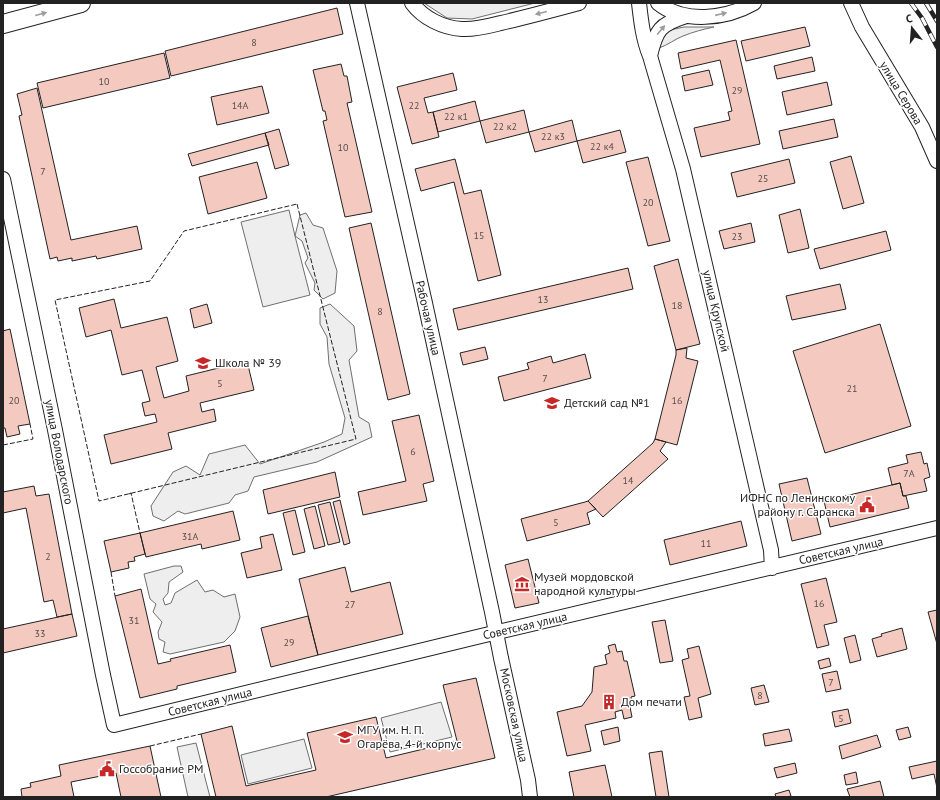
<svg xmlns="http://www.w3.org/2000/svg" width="940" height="800" font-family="'PT Sans',sans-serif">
  <rect width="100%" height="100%" fill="#fff"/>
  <path fill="#eee" stroke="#6f6f6f" d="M424,3H535L472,19L447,18Z
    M684,27H714C704,29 693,32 683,36C675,39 668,45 659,48L660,39L670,30Z
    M289,210L295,236L300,215L306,213L313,225L323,228L337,271L335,293L323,299L314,290L315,283L305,263L308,258L302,241L295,236L310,295L263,307L241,222Z
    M330,304L354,326L357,351L349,360L359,417L369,423L372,437L317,462L254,477L248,491L235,495L229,503L185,514L178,511L164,521L153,516L151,506L173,472L186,466L200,475L209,454L245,445L260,464L324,442L342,434L345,418L329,364L327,337L320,324V308Z
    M174,566H181L183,572L169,582L168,593L163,599L165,605L171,603L175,593L197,580L205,592L213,590L224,597L235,594L240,617L235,631L224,642L170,654L163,652L165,642L159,639L158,632L162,622L153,612L156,604L150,599L144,574Z
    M441,702L452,737L390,752L381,718Z
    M304,739L312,768L248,784L241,755Z
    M196,743L210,797H188L177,747Z"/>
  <path fill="#f3c9c0" stroke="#222" d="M337,8L343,34L171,76L165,51Z
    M805,27L810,46L746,61L741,41Z
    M736,40L760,144L701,157L694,128L730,120L728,112L732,111L720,60L681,69L678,53Z
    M164,53L170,78L43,108L37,83Z
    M812,57L815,71L777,79L774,66Z
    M341,64L344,76H347L352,102L347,103L372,212L345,217L323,121L327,120L325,111H323L313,70Z
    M709,70L713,85L685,91L682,76Z
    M453,73L457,90L424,98L428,113L433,112L439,137L412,144L397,87Z
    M827,82L832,105L787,115L782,92Z
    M262,86L269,113L217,125L211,97Z
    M37,88L71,240L137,226L142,249L97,259L96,256L72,261V258L58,261L57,257L50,259L19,116L22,115L17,94Z
    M475,101L480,121L438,132L433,112Z
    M524,110L529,132L486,143L480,121Z
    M834,119L838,137L783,149L779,131Z
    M572,120L577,141L535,152L529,132Z
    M279,129L289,165L275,169L265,133Z
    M620,130L626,152L583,163L577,141Z
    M265,133L269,145L192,166L188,154Z
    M851,156L864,203L843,209L830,162Z
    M648,157L670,241L648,246L626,162Z
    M455,159L464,194L481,190L501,275L478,281L454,182L421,191L415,169Z
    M789,159L795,183L737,197L731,173Z
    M257,162L267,198L208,214L199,177Z
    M800,209L809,248L788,253L779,215Z
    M371,223L410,394L388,400L349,228Z
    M751,223L755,242L724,249L719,231Z
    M886,231L891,250L820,269L814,249Z
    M678,259L700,344L676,350L654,266Z
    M628,268L633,289L458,330L453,309Z
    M840,284L846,309L792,320L786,296Z
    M114,299L121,328L167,317L178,361L156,367L164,398L189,391L186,376L247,361L254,390L200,403L202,412L214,409L216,421L168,433L172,449L111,464L104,435L157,422L155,414L145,416L142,403L150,401L142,370L122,375L111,330L86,337L79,308Z
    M207,304L212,323L194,328L190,309Z
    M880,324L911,426L825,453L793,351Z
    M10,329L30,424L18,426L20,434L7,437L5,428H3V331Z
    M485,347L488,359L463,365L460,353Z
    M687,348L686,358L698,361L677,445L655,439L676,355V350Z
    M585,354L591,378L504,401L498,377L529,369L527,363L551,356L553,363Z
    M419,415L434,481L423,484L427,501L363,515L358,492L406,481L392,421Z
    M655,439L666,442L660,451L668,459L603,517L588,501L653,443Z
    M921,452L924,464L927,463L930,477L924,479L927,491L903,496L900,483L892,485L888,468L908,463L906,455Z
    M335,472L340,497L268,514L263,490Z
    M807,478L821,534L792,541L779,484Z
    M900,483L903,496H906L909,508L830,527L824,501Z
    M34,486L36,496L49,494L72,614L57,617L53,600L44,602L26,508L3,513V492Z
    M340,500L350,543L344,545L333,502Z
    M588,501L596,509L587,513L590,524L527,541L521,519L585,502Z
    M330,502L340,542L328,545L318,505Z
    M315,506L325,546L314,549L304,509Z
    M295,510L305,552L293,555L283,513Z
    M233,511L240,540L202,549L201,544L146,557L140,533Z
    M741,521L747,546L670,565L664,540Z
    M140,533L145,554L134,557L135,561L128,562L129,568L111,572L104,541Z
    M273,534L282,570L247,578L241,553L262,548L260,537Z
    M528,559L539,603L515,608L505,565Z
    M345,567L351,592L390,582L403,634L318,655L299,579Z
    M826,578L837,622L824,625L829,645L817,648L801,584Z
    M141,589L158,664L171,661L170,659L230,645L236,672L177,686V689L140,698L115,596Z
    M937,610V644L928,612Z
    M72,614L77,636L3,653V629Z
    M308,616L318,655L271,667L261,628Z
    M665,620L673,661L660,663L652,622Z
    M902,628L907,649L877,657L872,639L882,636L881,634Z
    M855,635L861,660L850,663L844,638Z
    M615,644L617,652L622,651L624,661H627L635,696L631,697L633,706L630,707L632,717L624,719L622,710L615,712L616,718L585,725L591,751L567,756L557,712L582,706L592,692L594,667L607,664L605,655L610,653L608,646Z
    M699,646L711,694L698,698L702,717L689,720L684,697L690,696L682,660L689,658L687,649Z
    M829,658L831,666L820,669L818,661Z
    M837,671L841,689L826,692L822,674Z
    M476,678L495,758L326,797H216L201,734L232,726L246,786L316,770L307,733L376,717L386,758L457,741L443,685Z
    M764,685L769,702L755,705L751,688Z
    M848,709L851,723L835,727L832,712Z
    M618,727L620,741L604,745L601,731Z
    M908,727L911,737L899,740L896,730Z
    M789,729L792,741L765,746L763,734Z
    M877,735L881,747L842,759L839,746Z
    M150,746L161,797H121L116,773L71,782L74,797H22L21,789L31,787L30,783L61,776L59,765Z
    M662,751L669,797H656L649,753Z
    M937,761V788L934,774L912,779L909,767Z
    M795,763L797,773L777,778L774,768Z
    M605,765L612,797H574L569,772Z
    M856,772L858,783L846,785L844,775Z
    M880,781L884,797H850L847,789Z
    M789,790L791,796L787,797H776L775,794Z"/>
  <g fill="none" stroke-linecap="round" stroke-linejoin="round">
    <g stroke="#222" stroke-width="16">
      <path id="minor" d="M357,3L425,303L492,612L501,658L528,780L530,797
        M412,3C423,18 443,28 462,29C475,30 489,26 501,23C527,17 553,10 579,3
        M639,3C641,21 643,39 650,56L683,169L771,550L772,568
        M658,3C684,24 726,19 754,3
        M851,3L862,27L922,127L937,161
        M650,56C656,30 660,24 686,16
        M3,179L55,430L103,675L114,725L481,636L937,528"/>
    </g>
    <g stroke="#222" stroke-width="20">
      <path id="major" d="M3,24L81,3"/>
    </g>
    <use href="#minor" stroke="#fff" stroke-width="14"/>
    <use href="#major" stroke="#fff" stroke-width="18"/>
    <g stroke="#222" stroke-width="4.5">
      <path id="rail" d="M911,3L922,18L937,47
        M926,3L937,21"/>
    </g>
    <use href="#rail" stroke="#fff" stroke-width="3" stroke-dasharray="9" stroke-linecap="butt"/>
    <path stroke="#222" stroke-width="1" stroke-dasharray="5 2" stroke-linecap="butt" d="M297,204L356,439L99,501L55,300L150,281L184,231Z
      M3,445L33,439L30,424
      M129,494L131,493L140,533
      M111,572L115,596
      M150,746L201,734"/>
  </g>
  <defs><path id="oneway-solid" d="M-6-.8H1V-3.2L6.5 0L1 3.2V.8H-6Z"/></defs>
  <g fill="#9c9c9c">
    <use href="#oneway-solid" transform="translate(541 13) rotate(166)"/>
    <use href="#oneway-solid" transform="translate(41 14) rotate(-15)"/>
    <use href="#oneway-solid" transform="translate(721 14) rotate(-13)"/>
    <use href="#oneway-solid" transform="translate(661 30) rotate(-50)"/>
  </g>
  <defs>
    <g id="school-bare" transform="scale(1.2)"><path d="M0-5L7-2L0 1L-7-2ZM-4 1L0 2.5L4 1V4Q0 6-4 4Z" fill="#c62828" stroke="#fff" stroke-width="2.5" paint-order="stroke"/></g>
    <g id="civic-bare" transform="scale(1.2)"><path d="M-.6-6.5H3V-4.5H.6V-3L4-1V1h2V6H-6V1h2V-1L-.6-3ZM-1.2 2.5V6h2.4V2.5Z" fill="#c62828" stroke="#fff" stroke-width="2.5" paint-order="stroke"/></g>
    <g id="museum-bare" transform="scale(1.2)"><path d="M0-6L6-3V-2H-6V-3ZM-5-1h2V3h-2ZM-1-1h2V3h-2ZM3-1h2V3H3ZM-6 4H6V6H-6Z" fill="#c62828" stroke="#fff" stroke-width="2.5" paint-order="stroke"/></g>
    <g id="building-bare" transform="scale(1.2)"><path d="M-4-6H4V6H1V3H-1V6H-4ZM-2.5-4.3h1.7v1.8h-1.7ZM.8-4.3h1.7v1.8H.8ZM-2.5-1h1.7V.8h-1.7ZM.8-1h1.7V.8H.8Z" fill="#c62828" stroke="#fff" stroke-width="2.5" paint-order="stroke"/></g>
    <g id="university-bare" transform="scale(1.2)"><path d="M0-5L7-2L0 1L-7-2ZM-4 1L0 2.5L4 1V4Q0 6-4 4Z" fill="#c62828" stroke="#fff" stroke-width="2.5" paint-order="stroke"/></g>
  </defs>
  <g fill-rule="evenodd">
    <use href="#school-bare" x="203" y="363"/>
    <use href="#school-bare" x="552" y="403"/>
    <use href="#civic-bare" x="867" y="505"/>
    <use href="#museum-bare" x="522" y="584"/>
    <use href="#building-bare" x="609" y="702"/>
    <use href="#university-bare" x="345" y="737"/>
    <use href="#civic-bare" x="107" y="769"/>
  </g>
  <g text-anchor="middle" stroke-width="3" stroke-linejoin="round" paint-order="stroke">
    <g font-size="10" fill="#564c4a">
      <text x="254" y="46">8</text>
      <text x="104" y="85">10</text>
      <text x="737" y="94">29</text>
      <text x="240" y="109">14А</text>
      <text x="414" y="109">22</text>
      <text x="456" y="120">22 к1</text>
      <text x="505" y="130">22 к2</text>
      <text x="553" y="140">22 к3</text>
      <text x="602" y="150">22 к4</text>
      <text x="343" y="151">10</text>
      <text x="43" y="175">7</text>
      <text x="763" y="182">25</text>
      <text x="648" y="206">20</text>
      <text x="479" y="239">15</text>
      <text x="737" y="240">23</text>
      <text x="543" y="303">13</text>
      <text x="677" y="309">18</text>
      <text x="380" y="315">8</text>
      <text x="545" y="382">7</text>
      <text x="220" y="387">5</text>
      <text x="852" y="392">21</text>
      <text x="14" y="404">20</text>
      <text x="677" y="404">16</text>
      <text x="413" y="455">6</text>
      <text x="909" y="477">7А</text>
      <text x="628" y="484">14</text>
      <text x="556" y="526">5</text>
      <text x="190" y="540">31А</text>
      <text x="706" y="547">11</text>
      <text x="48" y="560">2</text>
      <text x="819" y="607">16</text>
      <text x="350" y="608">27</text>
      <text x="134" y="624">31</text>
      <text x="40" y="637">33</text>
      <text x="289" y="646">29</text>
      <text x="831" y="686">7</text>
      <text x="760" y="699">8</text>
      <text x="841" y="722">5</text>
    </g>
    <g font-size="12" fill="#222" stroke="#fff">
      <text transform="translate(901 93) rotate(59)" y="4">улица Серова</text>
      <text transform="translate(716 311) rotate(77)" y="4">улица Крупской</text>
      <text transform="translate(428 318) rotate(77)" y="4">Рабочая улица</text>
      <text transform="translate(59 452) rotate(79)" y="4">улица Володарского</text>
      <text transform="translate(841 551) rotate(-13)" y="4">Советская улица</text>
      <text transform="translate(525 626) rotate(-13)" y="4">Советская улица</text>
      <text transform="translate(210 702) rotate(-14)" y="4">Советская улица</text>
      <text transform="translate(514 715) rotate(78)" y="4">Московская улица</text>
    </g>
    <g font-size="12" fill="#222" stroke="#fff" text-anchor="start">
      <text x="215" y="367">Школа № 39</text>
      <text x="564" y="407">Детский сад №1</text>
      <text x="855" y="502" text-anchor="end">ИФНС по Ленинскому<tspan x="855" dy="14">району г. Саранска</tspan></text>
      <text x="534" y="581">Музей мордовской<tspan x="534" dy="14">народной культуры</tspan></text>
      <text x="621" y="706">Дом печати</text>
      <text x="357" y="734">МГУ им. Н. П.<tspan x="357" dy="14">Огарёва, 4-й корпус</tspan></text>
      <text x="119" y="773">Госсобрание РМ</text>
    </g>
  </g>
  <rect width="940" height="800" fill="none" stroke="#222222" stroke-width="8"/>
  <g transform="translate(912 28) rotate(343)" stroke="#ffffff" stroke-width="3" paint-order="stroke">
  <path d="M0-3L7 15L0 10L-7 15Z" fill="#222222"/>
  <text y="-6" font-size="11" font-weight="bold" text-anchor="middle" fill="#222222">С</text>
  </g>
</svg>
